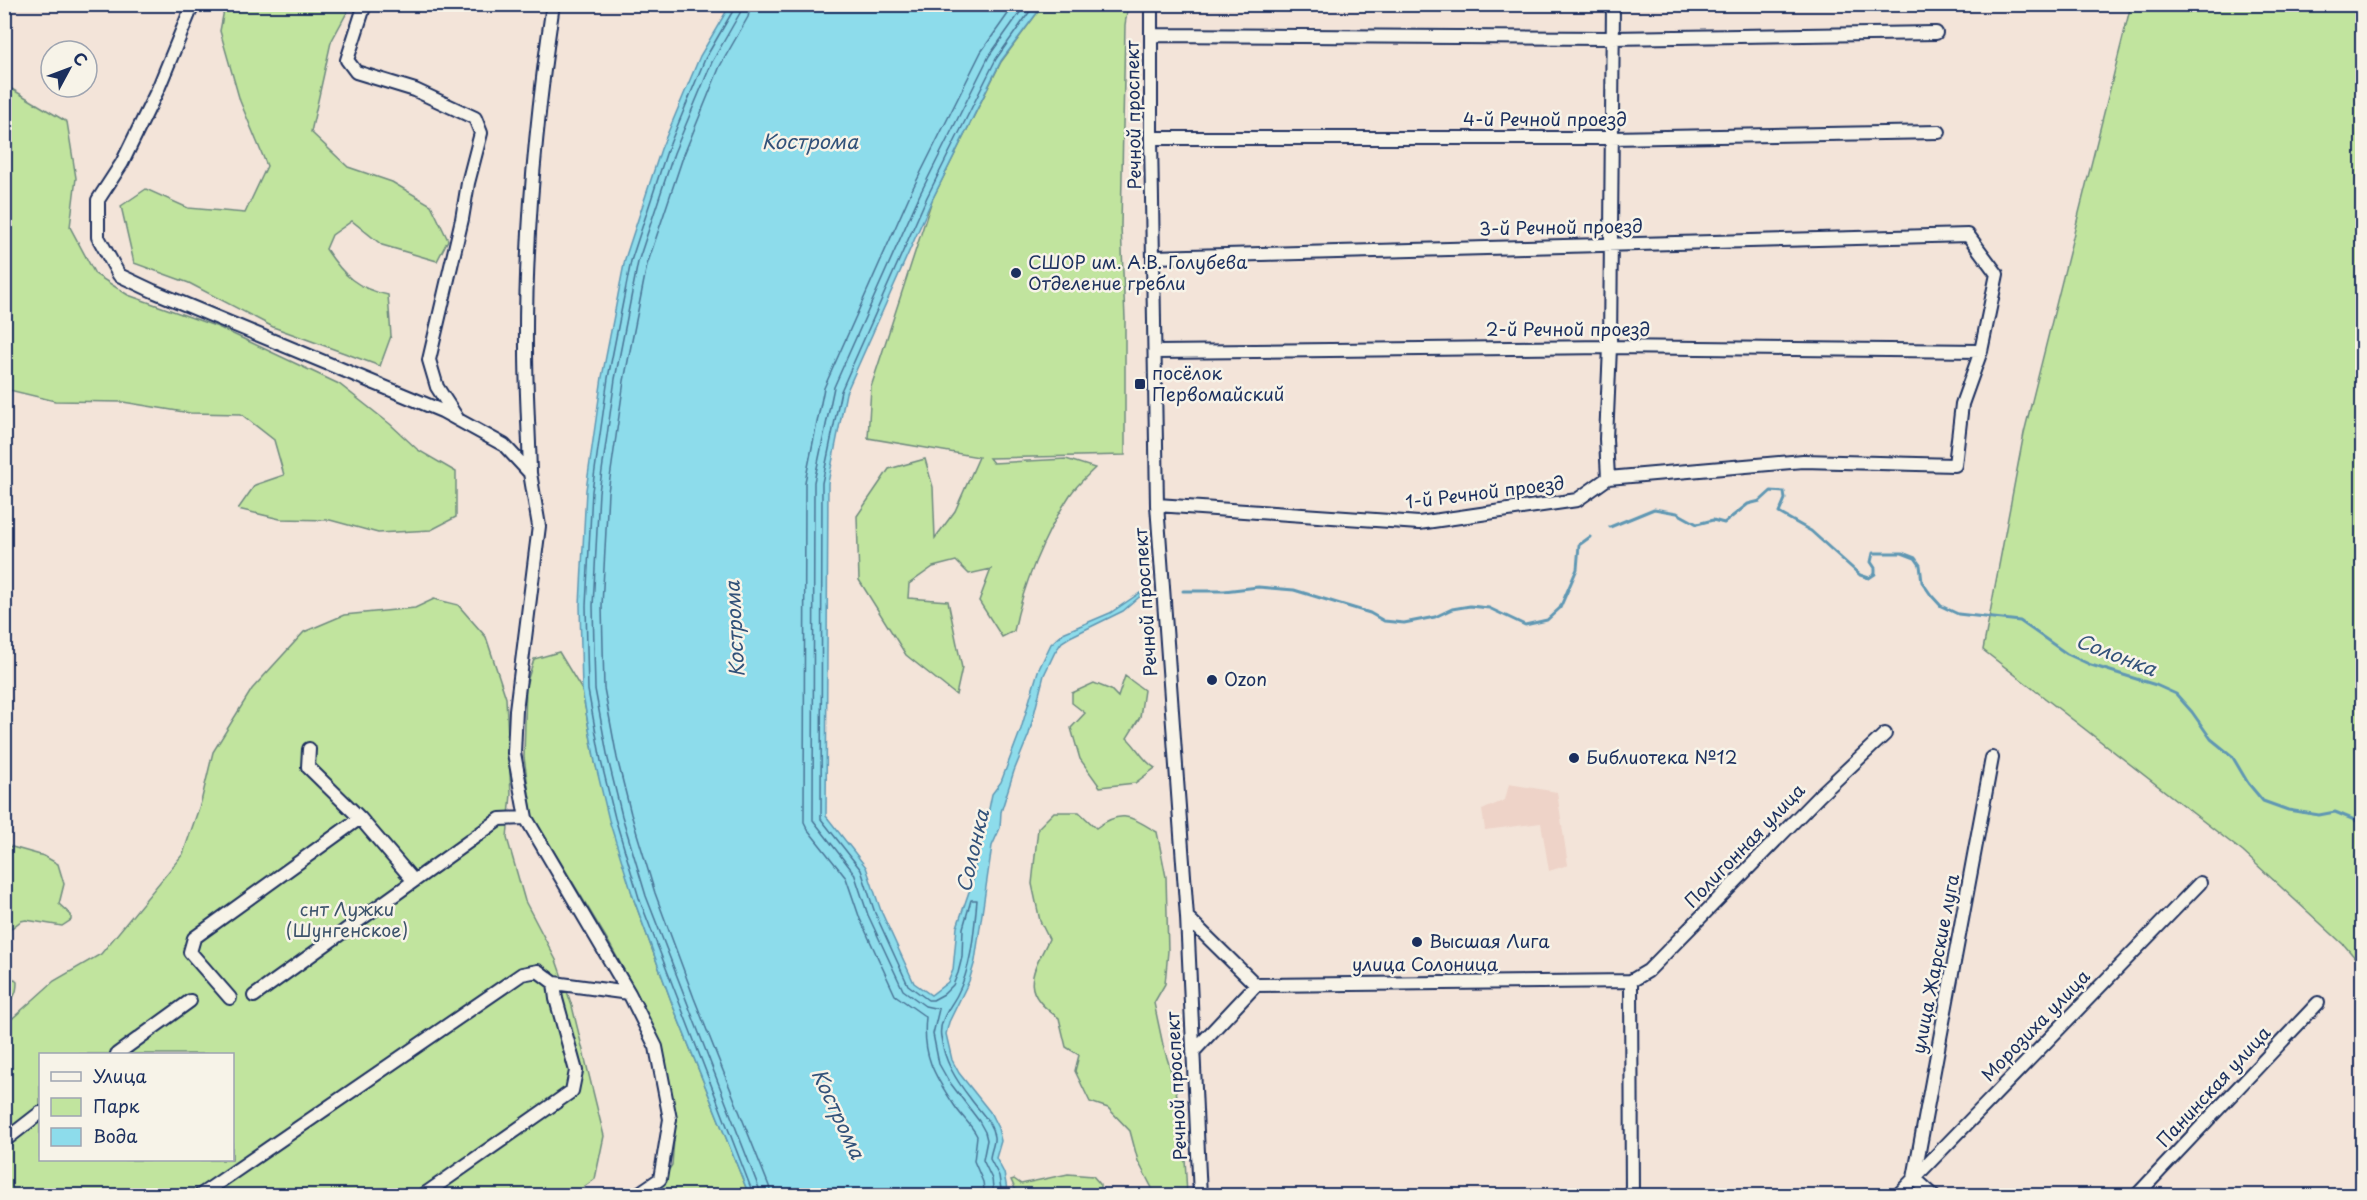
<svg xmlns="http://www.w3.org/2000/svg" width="2367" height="1200" font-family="'Playpen Sans',sans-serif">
  <rect width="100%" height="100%" fill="#f3e4d9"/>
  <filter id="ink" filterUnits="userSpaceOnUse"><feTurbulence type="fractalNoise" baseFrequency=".0167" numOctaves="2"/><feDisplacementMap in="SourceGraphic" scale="12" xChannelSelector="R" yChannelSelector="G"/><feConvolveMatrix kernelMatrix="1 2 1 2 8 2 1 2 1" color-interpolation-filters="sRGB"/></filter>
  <g filter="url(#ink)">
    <path fill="#eed3c8" d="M1509,784L1557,792L1568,865L1549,871L1541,823L1485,830L1482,810L1505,800Z"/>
    <path fill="#c1e49e" stroke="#6e8a7e" stroke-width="1.5" fill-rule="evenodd" d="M225,5H351L331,42L311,132L348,167L392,182L431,205L448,240L437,261L382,245L352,221L332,235L326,249C344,276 356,288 388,295L391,336L380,366L273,327L189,283L134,263L121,206L146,189L188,208L245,213L267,166L240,101L220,31Z
      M1043,5H1128L1125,25L1121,226L1125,319V455L989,458L993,463L1066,459L1095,468C1087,476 1077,485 1070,495C1044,535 1023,585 1014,631L1002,637L979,601L991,569L969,574L956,561L933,567L909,584L908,598L948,601L962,668L956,695L906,655L859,580L857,516L889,469L925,459L933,487L935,538L955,511L979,457L868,438L871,387L932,200L1001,62Z
      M2131,5H2362V966L2345,946L2243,852L1983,650L2024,433Z
      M5,85L67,122L76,178L70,227L95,274L128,295L218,327L339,384L390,424L418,450L456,472V517L431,530L378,533L330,520L280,519L238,509L255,485L284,475L274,440L241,414L190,413L123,402L55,401L5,389Z
      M434,599L458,605L486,637L506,698L511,794L507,838L525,901L556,960L572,1006L604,1136L595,1179L571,1196H5V1025L54,981L101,954L183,854L201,802L213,752L252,689L304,632L344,615L415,608ZM40,1054H232V1160H40Z
      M559,652L582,690L595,762L634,900L673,1006L749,1195H646L659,1184L672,1165L676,1115L660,1045L641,1001L607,939L532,815L524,757L526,685L534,659Z
      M1125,676L1144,690L1140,717L1127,738C1138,748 1142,760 1155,768L1135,783L1100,787L1080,759L1071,728L1085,713L1072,703V693L1094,683L1111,690L1118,697Z
      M1054,812H1079L1096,828C1123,808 1132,818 1157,832L1166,877L1168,951L1165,984L1154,1003L1163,1045L1175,1084L1184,1140L1187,1195H1154L1153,1190L1138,1161L1130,1131L1108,1108L1090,1102L1075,1071L1079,1055L1066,1047L1059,1018C1019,992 1031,975 1049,939L1040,921L1032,884L1038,828Z
      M5,845L44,856L58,864L64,884L59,904L71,915V920L62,926L26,920L21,921L5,933Z
      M5,970L17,982C17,994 14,998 5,1005Z
      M1068,1174L1093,1176L1100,1184V1195H1018L1011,1180L1014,1179L1021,1184Z"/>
    <path fill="#8ddceb" stroke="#5f97b3" stroke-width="1.5" d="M730,5H1043L1001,61L932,200L846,393L828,483L826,816L866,867L881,911L914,983L931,995L948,982L953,970L957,927L974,877L978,841L988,814L992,794L1001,782L1021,729L1038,671L1051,644L1063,633L1110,613L1140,593L1145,592L1123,611L1070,637L1062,642L1055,652L1044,675L1029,734L1014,771L1001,812L1000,828L992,846L975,961L969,981L949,1022L946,1034L952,1060L959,1073L990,1112L998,1128L1001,1141L996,1158L1004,1173L1008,1195H749L673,1006L634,900L609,820L595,762L582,690L580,605L586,490L602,377L625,259L661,149L700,56Z"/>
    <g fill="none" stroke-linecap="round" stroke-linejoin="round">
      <path stroke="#497496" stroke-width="1.5" d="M734,4V9L705,59L667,151L631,261L608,378L592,491L586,606L588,690L601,761L615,818L639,898L754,1196
        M742,4L740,13L712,62L674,153L638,262L615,379L599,492L593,606L595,689L608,759L622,816L646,896L762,1196
        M751,4L748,17L720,66L683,157L647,265L624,381L608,492L602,606L604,688L617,758L631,814L655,893L694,998L769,1186L771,1196
        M985,1196L983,1182L974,1161L977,1136C971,1124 961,1116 954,1105C934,1075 922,1055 926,1017L895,995L860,919L846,878L808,830L804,822L805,482L824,388L912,190L981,52L1015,4
        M994,1196L992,1179L983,1160L987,1140L985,1132L979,1121L948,1080L939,1064L933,1034L939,1009L925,1006L903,990L868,915L854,873L813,820L814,482L834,387L920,194L989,56L1026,4
        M1002,1196L999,1176L990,1159C990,1152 995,1144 994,1137C992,1121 979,1111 970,1098C956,1080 944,1061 941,1037C938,1021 950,1008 957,995C972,967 974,931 977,900H971L963,928L962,957L958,973L953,985L944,994L933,1000H928L908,985L875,913L861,870L821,819L822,483L841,391L927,197L996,59L1035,4"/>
      <path stroke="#5f97b3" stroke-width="3" d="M1610,527L1654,509L1677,513L1697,524L1713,520L1724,523L1748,504L1760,501L1771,491L1784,492L1785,499L1779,513L1811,531L1860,575L1869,578L1875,574V568L1871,562L1873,553H1902L1915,558L1920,565L1922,582L1931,595L1941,606L1958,614L2020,621L2067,654L2091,665L2156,685L2176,694L2192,712L2211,739L2232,756L2248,783L2263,801L2288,810L2319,815L2335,812L2362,823
        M1183,591H1224L1258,587L1294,590L1370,613L1384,621L1404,623L1435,617L1452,609L1470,606L1489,608L1525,625L1547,620L1560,608L1577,569L1579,545L1590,537"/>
      <g stroke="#1b2f5e" stroke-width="16">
        <path id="minor" d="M193,4L158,89L122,163L98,200V237L119,275L153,291L442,411L504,445L530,473L539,526L516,710L514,753L526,818L629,993L656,1047L670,1119L660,1179L635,1196
          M365,4L347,60L356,72L415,90L475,118L481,133L468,183L462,219L429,360L437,387L457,418
          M1151,4V138L1157,505L1187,917L1200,1196
          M1151,35L1612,38L1936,33
          M1151,138H1611L1939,132
          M1154,257L1968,235L1997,274L1981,351L1962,404L1955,465L1803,461L1608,478L1577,500L1419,523L1157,505
          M1156,352L1610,347L1981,351
          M530,473C529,432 526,391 526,350C525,234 536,119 553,4
          M1608,478L1606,439L1610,347L1613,4
          M309,749L308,767L360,818
          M1187,917L1256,985
          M1631,981L1648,971L1820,795L1885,734
          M1631,981L1632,1196
          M1256,985L1631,981
          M254,996L500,819L526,818
          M230,998L190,952L194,938L360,818L413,880
          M1193,1052L1256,985
          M117,1054L190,1001
          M4,1141L40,1113
          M199,1196L522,974L538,971L554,983L629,993
          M422,1196L572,1091L576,1071L556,999L554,983
          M1897,1196L2200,883
          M1934,1196L1914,1178L1992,758
          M2136,1196L2318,1003"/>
      </g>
      <use href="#minor" stroke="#f7f3e8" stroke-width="12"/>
    </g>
  </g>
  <g fill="#1b2f5e" stroke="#f7f3e8" stroke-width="2">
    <circle cx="1016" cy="273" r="6"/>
    <rect x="1134" y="378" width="12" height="12" rx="3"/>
    <circle cx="1212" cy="680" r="6"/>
    <circle cx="1574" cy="758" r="6"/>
    <circle cx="1417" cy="942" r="6"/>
  </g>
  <g text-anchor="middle" stroke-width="5" stroke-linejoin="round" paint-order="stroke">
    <g font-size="18" fill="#1b2f5e" stroke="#f7f3e8">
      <text transform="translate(1134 115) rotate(-91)" y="6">Речной проспект</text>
      <text x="1545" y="126">4-й Речной проезд</text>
      <text transform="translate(1561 228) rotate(-1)" y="6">3-й Речной проезд</text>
      <text x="1568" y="336">2-й Речной проезд</text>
      <text transform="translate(1485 493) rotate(-7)" y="6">1-й Речной проезд</text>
      <text transform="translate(1146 602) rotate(-94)" y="6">Речной проспект</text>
      <text transform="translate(1745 846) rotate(-46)" y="6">Полигонная улица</text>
      <text transform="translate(1936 964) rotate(-79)" y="6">улица Жарские луга</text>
      <text x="1425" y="971">улица Солоница</text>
      <text transform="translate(2036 1026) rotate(-46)" y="6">Морозиха улица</text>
      <text transform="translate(1177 1086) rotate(-93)" y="6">Речной проспект</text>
      <text transform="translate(2214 1087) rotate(-47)" y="6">Панинская улица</text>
    </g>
    <g font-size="18" fill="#1b2f5e" stroke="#f7f3e8" text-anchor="start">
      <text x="1028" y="269">СШОР им. А.В. Голубева<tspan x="1028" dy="21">Отделение гребли</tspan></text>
      <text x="1152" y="380">посёлок<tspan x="1152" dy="21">Первомайский</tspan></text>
      <text x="1224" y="686">Ozon</text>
      <text x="1586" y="764">Библиотека №12</text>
      <text x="1429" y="948">Высшая Лига</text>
    </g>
    <g font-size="18" fill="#3c536b" stroke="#f7f3e8">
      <text x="347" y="916">снт Лужки<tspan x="347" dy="21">(Шунгенское)</tspan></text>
    </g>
    <g font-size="20" font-style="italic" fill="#32527a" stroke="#f7f3e8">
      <text x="810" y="149">Кострома</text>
      <text transform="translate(735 629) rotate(-93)" y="7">Кострома</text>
      <text transform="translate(2116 655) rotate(21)" y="7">Солонка</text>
      <text transform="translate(973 851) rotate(-77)" y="7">Солонка</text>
      <text transform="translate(838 1114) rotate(65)" y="7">Кострома</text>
    </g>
  </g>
  <rect width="2367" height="1200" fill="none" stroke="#f7f3e8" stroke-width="24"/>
  <rect x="12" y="12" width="2343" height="1176" fill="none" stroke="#1b2f5e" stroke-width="2" filter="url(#ink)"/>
  <rect x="39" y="1053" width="195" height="108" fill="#f7f3e8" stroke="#9fa5b1" stroke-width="1.5"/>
  <rect x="51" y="1072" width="30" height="9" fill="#f7f3e8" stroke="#9fa5b1" stroke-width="1.5"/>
  <text x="93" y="1083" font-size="18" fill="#1b2f5e">Улица</text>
  <rect x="51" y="1098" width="30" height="18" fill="#c1e49e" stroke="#9fa5b1" stroke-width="1.5"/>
  <text x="93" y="1113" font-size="18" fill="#1b2f5e">Парк</text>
  <rect x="51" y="1128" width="30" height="18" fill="#8ddceb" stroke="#9fa5b1" stroke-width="1.5"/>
  <text x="93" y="1143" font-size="18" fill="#1b2f5e">Вода</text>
  <g transform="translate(69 69) rotate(49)"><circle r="28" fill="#f7f3e8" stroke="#9fa5b1" stroke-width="1.5"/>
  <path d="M0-4.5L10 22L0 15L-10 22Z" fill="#1b2f5e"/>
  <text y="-9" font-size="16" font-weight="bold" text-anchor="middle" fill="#1b2f5e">С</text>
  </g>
</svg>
